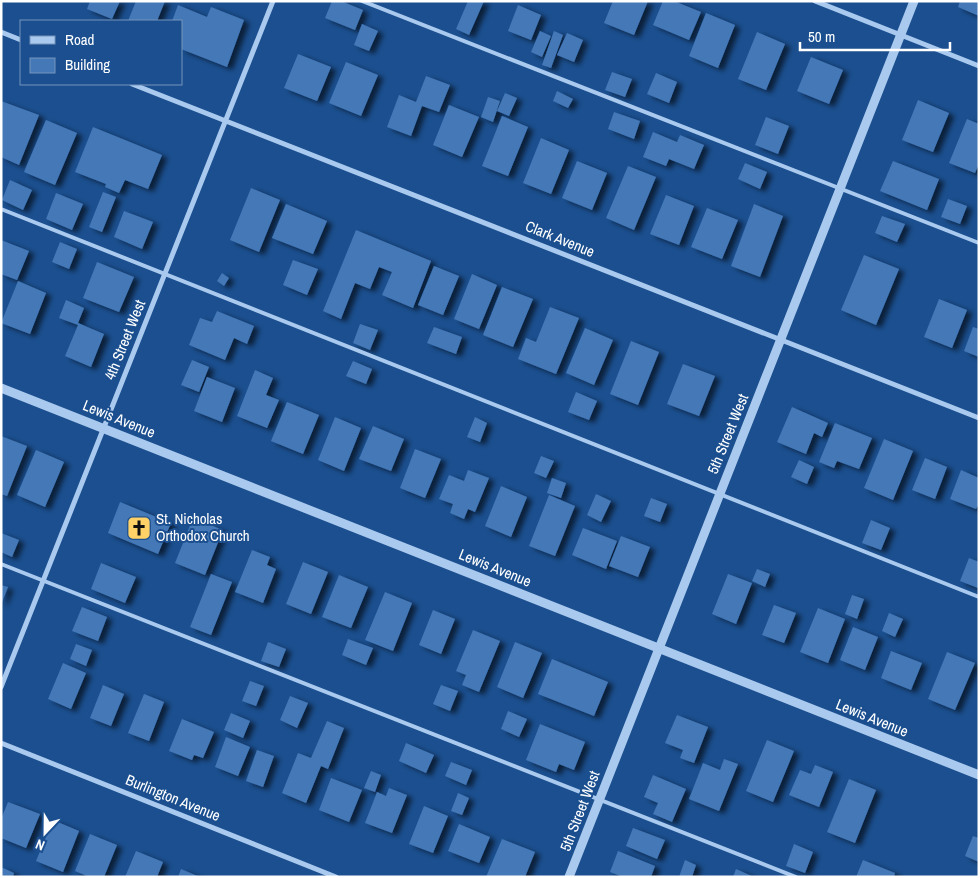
<svg xmlns="http://www.w3.org/2000/svg" width="980" height="878" font-family="'Archivo Narrow',sans-serif">
  <defs>
    <filter id="shadow"><feDropShadow dx="5.5" dy="3" stdDeviation="2.5" flood-color="#0009"/></filter>
  </defs>
  <rect width="100%" height="100%" fill="#1b4f8f"/>
  <path fill="#4478b7" filter="url(#shadow)" d="M90,1H120L112,19L87,9Z
    M136,1H165L157,21H128Z
    M332,1H341L363,10L355,30L325,18Z
    M468,1H484L469,35L456,29Z
    M613,1H648L634,35L604,23Z
    M663,1H674L701,12L689,40L653,25Z
    M960,1H979V16L958,7Z
    M178,5L207,17L211,7L244,20L227,67L181,49V21H172Z
    M518,5L541,15L531,40L508,31Z
    M706,13L735,25L718,68L689,56Z
    M362,24L378,31L369,51L354,45Z
    M540,31L551,36L542,57L531,52Z
    M554,31L563,35L551,68L542,65Z
    M757,32L785,44L766,90L738,79Z
    M567,33L583,40L574,62L557,55Z
    M298,54L331,67L317,101L284,88Z
    M811,57L843,70L829,104L797,91Z
    M346,62L378,75L361,116L329,103Z
    M612,72L632,79L625,97L605,90Z
    M656,73L677,82L669,103L647,94Z
    M426,76L450,85L439,112L422,106L411,136L387,127L399,95L416,102Z
    M557,91L573,99L568,108L553,101Z
    M505,93L517,98L509,116L497,111Z
    M488,97L500,101L493,122L481,117Z
    M918,100L949,113L933,152L902,140Z
    M1,101L39,115L19,165L1,157Z
    M449,105L479,117L462,157L433,145Z
    M614,112L640,121L634,139L608,129Z
    M502,116L528,127L508,176L482,166Z
    M766,117L789,126L778,154L755,145Z
    M967,119L979,124V164L975,173L949,163Z
    M46,120L77,133L55,185L24,172Z
    M93,127L162,155L148,189L125,180L119,193L105,187L106,184L75,172Z
    M653,132L677,142L680,135L704,145L694,169L669,159L666,166L643,157Z
    M541,138L569,150L551,194L523,183Z
    M577,161L607,173L592,210L562,198Z
    M893,161L939,179L927,210L880,191Z
    M745,163L767,172L760,189L738,179Z
    M628,166L656,177L634,230L606,218Z
    M10,180L32,190L23,210L2,200Z
    M251,188L280,200L259,252L230,240Z
    M103,192L116,197L102,232L89,227Z
    M56,193L83,204L72,230L46,219Z
    M666,195L694,206L679,245L650,234Z
    M948,199L967,206L960,224L941,217Z
    M286,204L327,221L313,254L272,238Z
    M754,204L783,216L760,277L731,266Z
    M707,208L738,220L722,259L691,247Z
    M124,211L153,222L142,249L114,237Z
    M882,216L905,224L897,242L875,233Z
    M356,230L431,261L413,308L382,295L392,272L379,267L370,289L355,283L341,319L323,311Z
    M1,240L29,251L17,280L1,274Z
    M60,242L77,249L69,269L52,262Z
    M864,255L899,269L876,325L841,310Z
    M293,260L318,269L307,295L283,285Z
    M97,262L134,277L119,312L83,298Z
    M434,266L459,276L443,315L418,305Z
    M222,273L229,278L224,286L217,281Z
    M472,274L497,285L479,329L454,319Z
    M18,281L46,293L30,334L1,323Z
    M502,287L533,299L513,347L483,335Z
    M939,299L967,310L952,348L924,337Z
    M66,300L84,308L78,323L104,334L91,367L65,356L78,325L59,318Z
    M550,307L579,318L556,374L518,359L526,338L536,342Z
    M217,311L254,326L247,344L234,338L225,360L189,345L200,318L212,322Z
    M360,324L378,330L370,350L353,343Z
    M434,327L462,337L456,354L427,343Z
    M973,327L979,329V357L964,351Z
    M585,328L613,340L594,385L566,373Z
    M631,341L659,352L638,405L610,394Z
    M192,360L209,367L199,392L181,385Z
    M353,361L372,369L366,384L346,376Z
    M683,364L715,376L699,416L667,404Z
    M255,370L273,378L266,395L279,400L267,428L237,416Z
    M207,377L235,388L222,422L194,411Z
    M576,392L597,401L589,420L568,412Z
    M287,402L319,415L303,454L271,441Z
    M792,407L828,423L822,437L814,433L806,454L777,442Z
    M335,417L361,428L344,471L318,460Z
    M475,417L487,423L480,442L467,437Z
    M835,423L872,438L859,469L837,461L834,468L819,462Z
    M373,426L404,439L391,471L359,459Z
    M1,436L27,446L7,496L1,494Z
    M884,439L913,451L893,500L864,488Z
    M415,449L441,459L425,498L400,488Z
    M36,450L64,462L45,507L17,495Z
    M541,456L554,461L546,478L534,473Z
    M925,458L947,467L935,499L912,490Z
    M799,460L814,467L807,484L791,477Z
    M468,470L489,478L475,512L468,509L464,519L450,513L453,504L439,499L449,475L464,481Z
    M961,470L979,478V504L976,509L950,499Z
    M552,478L566,483L561,498L547,493Z
    M501,486L527,497L511,537L485,526Z
    M596,494L611,501L601,522L587,515Z
    M549,495L575,506L555,556L529,546Z
    M651,498L667,504L660,522L644,516Z
    M120,502L171,523L158,554L108,533Z
    M193,518L223,530L205,575L175,563Z
    M871,520L890,528L881,550L862,543Z
    M583,528L617,541L606,569L572,555Z
    M1,533L19,540L12,557L1,552Z
    M621,536L650,547L638,577L609,566Z
    M252,550L270,557L267,565L276,569L263,603L235,592Z
    M969,558L979,562L978,588L960,581Z
    M303,562L328,572L311,614L286,604Z
    M101,563L136,577L125,603L91,589Z
    M757,569L770,574L765,587L752,581Z
    M211,574L232,582L211,635L190,627Z
    M728,574L752,583L736,624L712,614Z
    M339,575L368,587L351,628L322,617Z
    M1,585L8,587L1,605Z
    M385,592L412,603L393,651L365,640Z
    M852,595L864,599L857,619L845,614Z
    M774,605L796,613L784,643L762,635Z
    M82,607L107,617L98,641L72,631Z
    M818,608L845,619L828,663L800,652Z
    M433,610L455,619L441,654L419,645Z
    M889,613L903,619L895,637L882,631Z
    M853,627L878,637L865,670L840,660Z
    M473,630L500,641L479,692L462,685L466,675L456,671Z
    M348,639L373,648L366,665L342,655Z
    M268,642L286,649L279,667L261,661Z
    M515,642L542,653L523,698L497,687Z
    M76,644L92,650L86,666L70,659Z
    M891,651L922,663L911,690L881,678Z
    M947,652L975,663L955,710L928,699Z
    M552,659L608,682L594,716L538,694Z
    M63,663L86,673L71,709L48,699Z
    M250,681L264,686L256,706L242,701Z
    M103,685L124,694L111,726L90,718Z
    M441,685L458,691L450,711L433,704Z
    M144,694L164,702L149,741L128,733Z
    M290,696L308,703L297,728L280,720Z
    M508,711L527,719L519,737L501,729Z
    M231,713L250,721L243,738L224,730Z
    M677,715L708,727L694,763L680,758L683,750L665,743Z
    M182,719L214,732L203,758L194,755L192,760L169,751Z
    M327,721L344,728L328,769L321,766L306,803L282,793L298,753L311,758Z
    M540,724L585,742L574,770L559,764L556,772L526,760Z
    M226,737L250,747L238,776L215,767Z
    M767,740L794,751L773,802L746,791Z
    M406,743L434,755L426,773L399,761Z
    M257,750L274,756L263,787L246,781Z
    M724,759L738,764L719,811L689,799L703,763L720,770Z
    M451,762L472,770L466,785L445,776Z
    M815,765L833,772L819,807L789,795L800,770L811,774Z
    M371,771L381,775L375,792L364,788Z
    M653,775L686,789L672,822L653,814L658,803L644,797Z
    M331,778L362,790L349,822L319,810Z
    M849,779L876,790L855,843L827,832Z
    M389,788L407,795L392,833L365,823L377,792L386,796Z
    M458,793L469,798L462,815L451,811Z
    M8,802L40,814L26,848L1,838V819Z
    M424,806L448,816L433,853L409,844Z
    M53,820L79,831L63,872L36,861Z
    M459,824L490,837L479,863L448,851Z
    M633,828L665,840L657,859L626,846Z
    M90,834L117,845L104,877H89L75,871Z
    M973,836L979,838V862L965,856Z
    M502,839L535,852L525,877H486Z
    M794,844L813,852L805,873L786,866Z
    M136,851L163,862L157,877H125Z
    M618,851L655,866L651,877H623L610,872Z
    M685,860L696,865L692,877H679Z
    M863,860L895,873L894,877H856Z
    M1,867L14,873L13,877H1Z
    M181,869L200,877H178Z
    M736,869L754,877H733Z"/>
  <g fill="none" stroke-linecap="round" stroke-linejoin="round">
    <path stroke="#a9c9ee" stroke-width="4" d="M362,1L979,243
      M1,209L979,597
      M1,564L796,877"/>
    <path stroke="#a9c9ee" stroke-width="5" d="M815,1L979,66
      M1,32L21,40
      M132,84L979,418
      M1,687L273,1
      M1,743L336,877"/>
    <path stroke="#a9c9ee" stroke-width="9" d="M1,388L979,775
      M569,877L914,1"/>
  </g>
  <defs>
    <g id="church-square" transform="scale(1.25)"><rect x="-9" y="-9" width="18" height="18" rx="4" fill="#ffd166" stroke="#1b4f8f"/><path d="M-1.2-6h2.4v3.5h3.3v2.4h-3.3V6h-2.4V-.1h-3.3v-2.4h3.3Z" fill="#111"/></g>
  </defs>
  <g fill-rule="evenodd">
    <use href="#church-square" x="139" y="528"/>
  </g>
  <g text-anchor="middle" stroke-width="4" stroke-linejoin="round" paint-order="stroke">
    <g font-size="15" fill="#fff" stroke="#1b4f8f">
      <text transform="translate(560 239) rotate(22)" y="5">Clark Avenue</text>
      <text transform="translate(125 340) rotate(-68)" y="5">4th Street West</text>
      <text transform="translate(119 419) rotate(22)" y="5">Lewis Avenue</text>
      <text transform="translate(728 434) rotate(-68)" y="5">5th Street West</text>
      <text transform="translate(495 568) rotate(22)" y="5">Lewis Avenue</text>
      <text transform="translate(872 718) rotate(22)" y="5">Lewis Avenue</text>
      <text transform="translate(173 798) rotate(22)" y="5">Burlington Avenue</text>
      <text transform="translate(580 811) rotate(-69)" y="5">5th Street West</text>
    </g>
    <g font-size="15" fill="#fff" stroke="#1b4f8f" text-anchor="start">
      <text x="156" y="524">St. Nicholas<tspan x="156" dy="17">Orthodox Church</tspan></text>
    </g>
  </g>
  <rect width="980" height="878" fill="none" stroke="#ffffff" stroke-width="5"/>
  <rect x="20" y="20" width="162" height="65" fill="#1b4f8f" stroke="#7695bc"/>
  <rect x="30" y="36" width="25" height="8" fill="#a9c9ee" stroke="#7695bc"/>
  <text x="65" y="45" font-size="15" fill="#ffffff">Road</text>
  <rect x="30" y="58" width="25" height="15" fill="#4478b7" stroke="#7695bc"/>
  <text x="65" y="70" font-size="15" fill="#ffffff">Building</text>
  <g transform="translate(45 833) rotate(202)" stroke="#1b4f8f" stroke-width="4" paint-order="stroke">
  <path d="M0-4L9 19L0 12L-9 19Z" fill="#ffffff"/>
  <text y="-8" font-size="14" font-weight="bold" text-anchor="middle" fill="#ffffff">N</text>
  </g>
  <path d="M800 42v8h150v-8" fill="none" stroke="#ffffff" stroke-width="2.5"/>
  <text x="808" y="42" font-size="15" fill="#ffffff" stroke="#1b4f8f" stroke-width="4" paint-order="stroke">50 m</text>
</svg>
